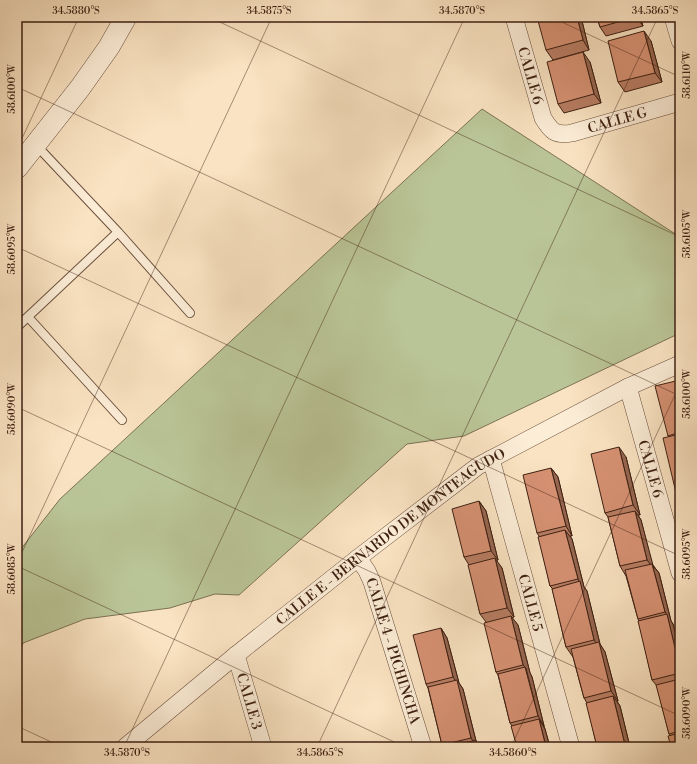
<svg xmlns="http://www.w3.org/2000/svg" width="697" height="764" font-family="'Libre Bodoni',serif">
  <rect width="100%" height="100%" fill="#fae3c2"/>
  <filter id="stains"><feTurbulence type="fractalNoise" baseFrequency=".005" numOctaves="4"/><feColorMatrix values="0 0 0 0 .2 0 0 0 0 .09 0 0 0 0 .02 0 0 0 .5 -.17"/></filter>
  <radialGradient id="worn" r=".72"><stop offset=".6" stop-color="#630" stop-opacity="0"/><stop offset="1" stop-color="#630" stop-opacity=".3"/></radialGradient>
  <path fill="#bac597" stroke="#7c7254" d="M482,109L680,237V333L464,436L407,444L239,595L215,594L170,608L85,619L23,643L17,659V554L60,499Z"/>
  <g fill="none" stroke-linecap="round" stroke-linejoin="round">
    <g stroke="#6c503e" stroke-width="10">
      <path id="service" d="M36,145L118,232L190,313
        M28,317L122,420
        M17,327L118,232"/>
    </g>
    <g stroke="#6c503e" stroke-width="18">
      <g id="minor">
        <path id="s1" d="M514,17L543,118C551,131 555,136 572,133L680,102"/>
        <path d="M673,17L680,41"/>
        <path id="s2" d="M628,387L680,573"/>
        <path id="s3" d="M491,459L571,747"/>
        <path id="s4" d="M358,558L367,571L372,582L423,747"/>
        <path id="s5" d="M236,655L263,747"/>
        <path id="s6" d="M125,747L236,655L358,558L478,466L628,387L680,364"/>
      </g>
    </g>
    <g stroke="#6c503e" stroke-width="22">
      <path id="tertiary" d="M17,168L80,88L109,47L126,17"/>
    </g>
    <use href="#service" stroke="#fcedd7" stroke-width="8"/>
    <use href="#minor" stroke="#fcedd7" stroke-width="17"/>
    <use href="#tertiary" stroke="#fcedd7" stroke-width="21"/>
  </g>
  <path fill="#b87d63" stroke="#3d1f12" d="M581,17L589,50L553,60L546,50Z
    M597,17H640L643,26L606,36L600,27Z
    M651,41L662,82L625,92L618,82Z
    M590,62L601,103L564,113L558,104Z
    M680,380V501L677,497L669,437L668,436Z
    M626,457L640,515H638L641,520L652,564L659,573L671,621L673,624L680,651V747L669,734L657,686L652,680L639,621L638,619L626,576L620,566L608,517L605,513Z
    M551,468L558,477L572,536H570L572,539L584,587L587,591L600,644L605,652L618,701H617L620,706L630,747H597L587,703L584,698L573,657L566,647L552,588L550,586L539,536L537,533Z
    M479,501L486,511L498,560L496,561L502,568L514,617L512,618L518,625L530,673L532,677L544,726L545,729L550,747H517L512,726L510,723L498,675L496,672L486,622L480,614L469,565L464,557Z
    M441,628L447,638L459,683L463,689L476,741L480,747H444L442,745L428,688L426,684Z"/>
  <path fill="#966650" stroke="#3d1f12" d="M577,17H581L589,50L583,40Z
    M636,17H640L643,26Z
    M644,31L651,41L662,82L655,73Z
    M583,52L590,62L601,103L594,94Z
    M619,447L626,457L640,515L633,505Z
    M551,468L558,477L572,536L566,526Z
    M479,501L486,511L498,560L491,551Z
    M635,511L641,520L654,569L647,560Z
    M565,530L572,539L584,587L587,591L600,644L605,652L618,701L611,691L600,648L594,640L580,583L578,579Z
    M495,558L502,568L514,617L507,608Z
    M652,564L659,573L671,621L673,624L680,651V669L667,615L665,612Z
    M511,616L518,625L530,673L532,677L544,726L538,716L526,668L523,665Z
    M441,628L447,638L459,683L463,689L476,741L480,747H477L471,738L457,683L453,677Z
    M613,696L620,706L630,747H627L625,745Z
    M539,719L545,729L550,747H546Z"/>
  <path fill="#d69173" stroke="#3d1f12" d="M537,17H577L583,40L546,50Z
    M597,17H636L600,27Z
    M644,31L655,73L618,82L608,41Z
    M583,52L594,94L558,104L547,62Z
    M680,380V432L668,436L655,386Z
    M680,434V496L677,497L663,438Z
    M619,447L633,505L605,513L591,454Z
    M551,468L566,526L537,533L523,475Z
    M479,501L491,551L464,557L452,509Z
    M635,511L647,560L620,566L608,517Z
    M565,530L578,579L550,586L538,537Z
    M495,558L507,608L480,614L468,565Z
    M652,564L665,612L638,619L625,570Z
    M580,581L594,640L566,647L552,589Z
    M667,614L680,669V673L652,680L638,621Z
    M511,616L523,665L496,672L484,623Z
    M441,628L453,677L426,684L413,635Z
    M599,642L611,691L584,698L571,649Z
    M525,667L538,716L510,723L498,674Z
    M680,679V731L669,734L656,685Z
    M457,680L471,738L442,745L428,687Z
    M613,696L625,745L618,747H597L586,703Z
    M539,719L546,747H517L511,726Z
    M680,733V747H671L668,736Z
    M476,740L477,747H449Z"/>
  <path fill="none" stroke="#3d1f12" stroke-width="1" stroke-opacity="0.45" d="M209,17L680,237M551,17L680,77M17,87L680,396M17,149L79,17M17,247L680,556M17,407L680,716M17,563L272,17M17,566L405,747M17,726L62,747M124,747L465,17M317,747L658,17M511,747L680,384"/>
  <g text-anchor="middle" stroke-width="4" stroke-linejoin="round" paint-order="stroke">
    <g font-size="14" fill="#3d1f12" stroke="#fcedd7">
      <text dy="5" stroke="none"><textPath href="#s1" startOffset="61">CALLE 6</textPath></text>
      <text dy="5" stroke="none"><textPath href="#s1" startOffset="188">CALLE G</textPath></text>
      <text dy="5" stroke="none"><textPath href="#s2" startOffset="85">CALLE 6</textPath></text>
      <text dy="5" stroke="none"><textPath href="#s6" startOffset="339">CALLE E - BERNARDO DE MONTEAGUDO</textPath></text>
      <text dy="5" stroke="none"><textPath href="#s3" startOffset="149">CALLE 5</textPath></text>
      <text dy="5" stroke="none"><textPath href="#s4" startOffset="100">CALLE 4 - PICHINCHA</textPath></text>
      <text dy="5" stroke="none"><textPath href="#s5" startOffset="48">CALLE 3</textPath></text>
    </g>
  </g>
  <rect width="697" height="764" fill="none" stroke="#fae3c2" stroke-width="44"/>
  <rect x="22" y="22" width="653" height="720" fill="none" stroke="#3d1f12" stroke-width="1.5"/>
  <g font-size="10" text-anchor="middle" fill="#3d1f12">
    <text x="76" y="14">34.5880°S</text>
    <text x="269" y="14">34.5875°S</text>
    <text x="462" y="14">34.5870°S</text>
    <text x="655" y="14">34.5865°S</text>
    <text transform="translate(686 75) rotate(-90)" y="4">58.6110°W</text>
    <text transform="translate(11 89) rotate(-90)" y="4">58.6100°W</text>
    <text transform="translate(686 234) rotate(-90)" y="4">58.6105°W</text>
    <text transform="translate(11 249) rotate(-90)" y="4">58.6095°W</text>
    <text transform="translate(686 394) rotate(-90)" y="4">58.6100°W</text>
    <text transform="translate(11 409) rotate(-90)" y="4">58.6090°W</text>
    <text transform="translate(686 554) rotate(-90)" y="4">58.6095°W</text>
    <text transform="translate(11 569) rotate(-90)" y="4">58.6085°W</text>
    <text transform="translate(686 713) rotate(-90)" y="4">58.6090°W</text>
    <text x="127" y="756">34.5870°S</text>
    <text x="320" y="756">34.5865°S</text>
    <text x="513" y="756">34.5860°S</text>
  </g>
  <rect width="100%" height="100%" filter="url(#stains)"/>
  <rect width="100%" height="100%" fill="url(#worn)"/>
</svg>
